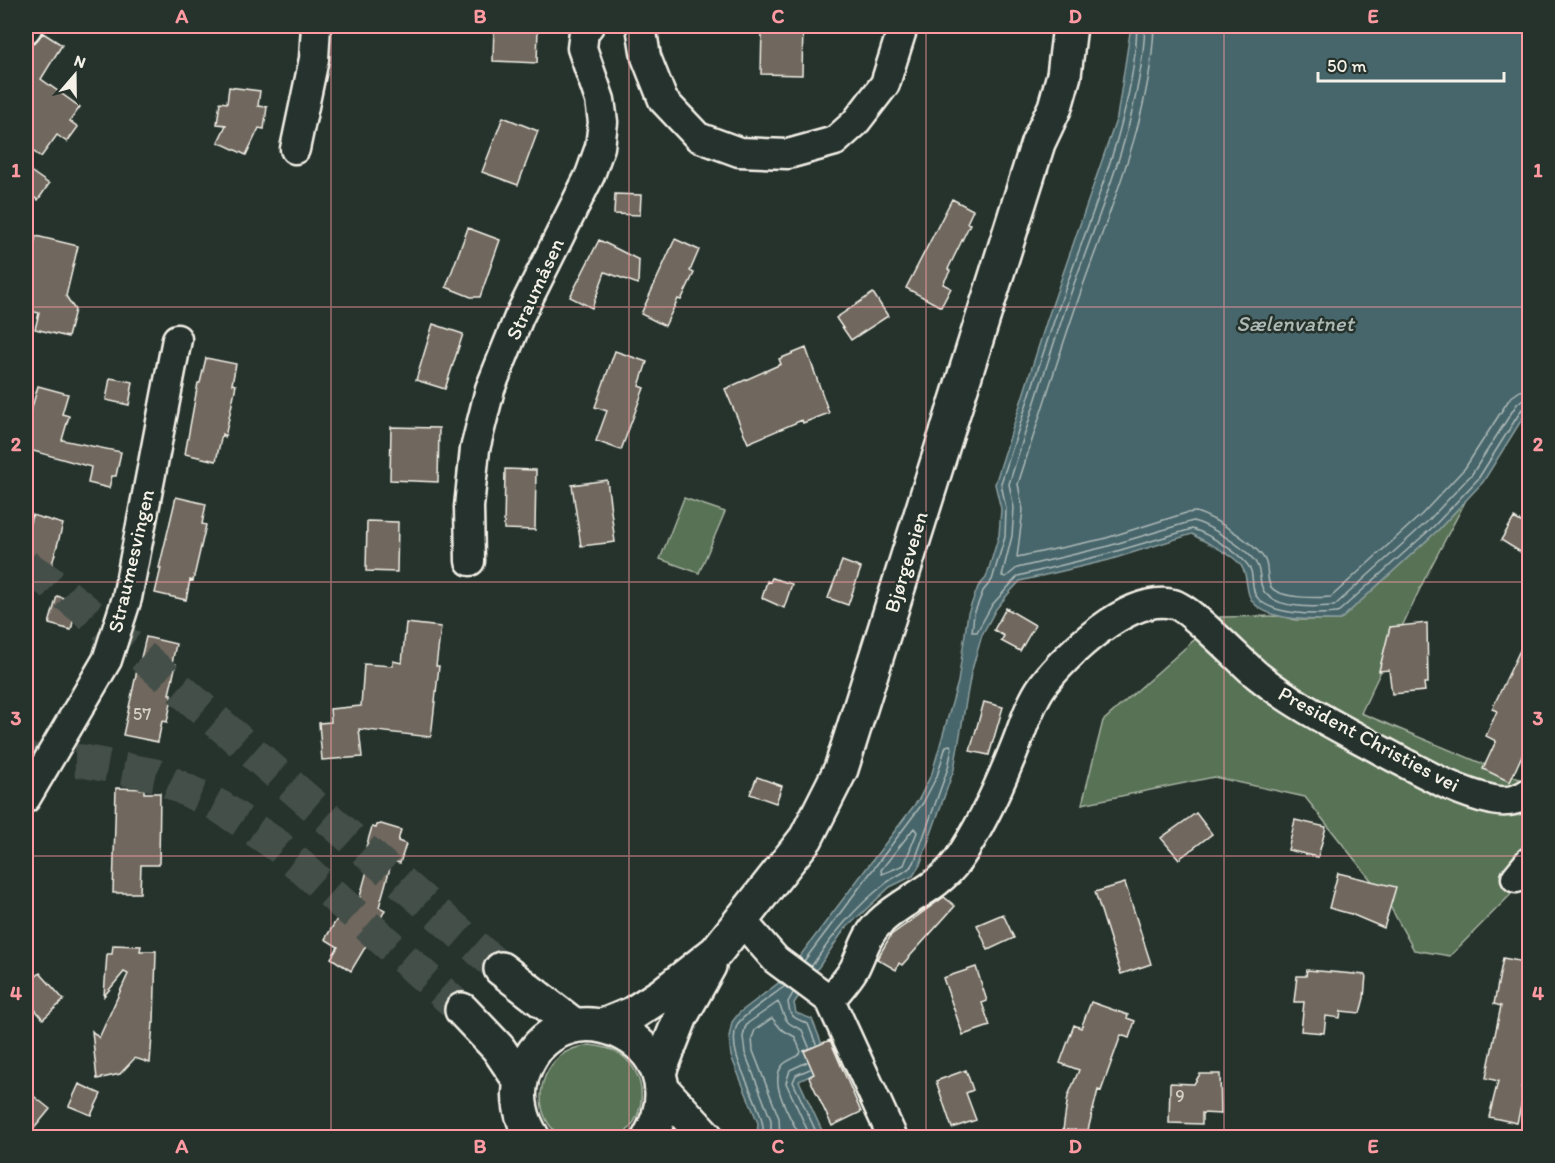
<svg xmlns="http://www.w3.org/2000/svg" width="1555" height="1163" font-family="Itim,sans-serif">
  <rect width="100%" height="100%" fill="#26332d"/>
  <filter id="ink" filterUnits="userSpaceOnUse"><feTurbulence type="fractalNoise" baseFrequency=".0167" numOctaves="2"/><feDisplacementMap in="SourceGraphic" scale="12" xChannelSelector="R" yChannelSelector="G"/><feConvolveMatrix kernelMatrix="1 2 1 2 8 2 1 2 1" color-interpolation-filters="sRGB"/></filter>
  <g filter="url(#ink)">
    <path fill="#587257" stroke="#a6b2a0" stroke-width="1.5" d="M684,498L725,512L699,573L660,559Z
      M1466,500L1425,578L1361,713L1529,783V876L1450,956L1414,950L1386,899L1305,797L1214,777L1082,804L1103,721L1220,617L1283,616L1295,620H1340L1438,530Z
      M589,1045C600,1046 611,1048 620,1054C649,1075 648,1117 620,1137H562C534,1119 535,1078 559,1057C568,1049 578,1047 589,1045Z"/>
    <path fill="#46666c" stroke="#8c9e9e" stroke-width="1.5" d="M1131,26H1529V408L1483,482L1438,530L1340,620C1316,620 1259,623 1249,595C1245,582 1248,571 1237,561C1225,550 1206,543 1192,534L1109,560L1020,581L1009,593L996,609L982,635L971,673L954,769L920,865L913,876L890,887L844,930L794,1003L796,1013L812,1019L820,1039L828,1067L799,1081L825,1137H757L758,1123L731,1056L729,1037L732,1022L739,1013L781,981L919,799L932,773L958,682L968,613L978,587L986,578L999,535L1001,509L995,484L1046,323L1117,117Z"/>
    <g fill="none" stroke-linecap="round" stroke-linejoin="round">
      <path stroke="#aeb9b6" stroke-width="1.5" d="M1137,26C1134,113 1096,202 1067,284C1043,350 1023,417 1001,483L1006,509L1005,537L992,580L983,591L974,614L972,632H977L992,605L1018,576L1107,554L1192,529C1207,533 1246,556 1251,571C1253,578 1252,587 1255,594C1266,616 1317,615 1337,613L1434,526L1478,479L1522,409L1530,406
        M1145,26C1141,115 1104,201 1074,284C1051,350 1030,417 1009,484L1014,508L1012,536L1002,576L1006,577L1017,568L1105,547L1193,521C1209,525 1250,550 1257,565C1262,575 1258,587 1267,595C1282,609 1315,607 1334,606L1429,520L1472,474L1517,404L1523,399H1530
        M1154,26C1151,112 1114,200 1085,280C1061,348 1040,416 1018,484L1023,510L1017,557L1103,539L1186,513L1196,512C1215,518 1255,543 1265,560C1269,568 1266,580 1271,587C1280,599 1318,598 1331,597L1422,514L1465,468L1510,398L1520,391L1530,389
        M914,828L917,832L904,865L882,874L881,870Z
        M804,961L923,803L937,776L946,746L950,745L952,748L948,768L914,863C906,874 895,875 885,884C854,908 833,935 811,967
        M793,993L788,1002C790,1019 794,1017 808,1024L816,1044
        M807,1062L790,1070L786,1083L811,1138
        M810,1069L796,1075L793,1082L819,1138
        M763,1138C768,1105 723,1058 737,1025C741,1016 775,994 785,986
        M771,1138V1120L745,1053L743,1037L745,1028L748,1023L778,1002C788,1020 780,1020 802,1030L809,1047
        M780,1138L779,1118L753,1051L752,1038L755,1030L772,1018L781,1029L795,1037L801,1052C797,1059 787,1059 782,1066C768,1084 792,1120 801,1138"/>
    </g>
    <path fill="#70685f" stroke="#f4f1e8" stroke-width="1.5" d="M494,26H538L537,63L493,61Z
      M762,26H803L802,75L761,74Z
      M43,33L62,45L41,79L80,107L70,121L78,127L67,142L57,135L41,157L26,146V51Z
      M229,87L260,91L258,106L267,107L264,129L259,128L246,155L218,142L226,125L217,124L220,102L227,103Z
      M503,117L538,131L518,185L482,172Z
      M26,168L49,184L38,200L26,192Z
      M615,194L641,195L640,215L614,214Z
      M952,199L973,210L967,223L970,224L948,269L950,271L943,284L951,288L941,307L906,288Z
      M468,228L500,240L480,297H471L446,287Z
      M36,236L78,246L66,296L75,310L68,337L35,329L39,313L26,310V280Z
      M675,239L699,250L690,271L694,273L681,300L678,299L665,326L641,314Z
      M599,240L639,260L638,284L605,272L592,308L570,297Z
      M873,293L888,316L851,340L836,318Z
      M433,324L463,334L445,389L416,380Z
      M806,348L829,413L803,423L802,420L748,443L725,389L781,364L779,359Z
      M615,351L647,362L639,386L644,388L621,450L596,441L607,411L595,407Z
      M206,358L236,364L232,384L236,385L225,437L222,434L216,461L185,454L198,383H200Z
      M110,378L133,382L129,405L106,400Z
      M38,386L68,394L62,414L69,416L62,440L121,452L116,476H112L109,488L88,483L91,467L26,449V432L27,433L31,419L29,418Z
      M391,427L439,428L438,482L390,480Z
      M505,469L536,470L535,530L504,529Z
      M607,480L615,542L581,546L572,485Z
      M176,497L206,504L202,524L206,525L193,581L190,580L186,600L155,593L161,568H159Z
      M32,515L63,524L48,579L26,573V538Z
      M1514,518L1530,527V558L1501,540Z
      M367,521L398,522L397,572L366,571Z
      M842,561L861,568L848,605L828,598Z
      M772,578L792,584L784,608L762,598L767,581L770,582Z
      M57,596L78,602L71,630L49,624Z
      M1006,608L1035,625L1020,651L1001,641L1004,636L994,630Z
      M406,623L441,627L436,666H439L431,737L359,729L362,757L322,760L319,723L331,722L330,709L361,706L364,664L393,666V661L402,663Z
      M1427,623L1428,683H1424L1425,691L1392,694L1389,670L1379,671L1390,627Z
      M1530,629V756L1523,753L1510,782L1483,769L1496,741L1486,736L1497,711L1492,709Z
      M146,637L176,644L172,663L176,664L169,694H171V698H172L167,722L162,721L158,742L123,735L139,661L140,662Z
      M984,702L1003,707L989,755L970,751Z
      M757,777L782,786L776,803L750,794Z
      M116,788L144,789V793H160L159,865H141L140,893H113Z
      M1196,813L1212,834L1179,859L1161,838Z
      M1295,820L1326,827L1318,857L1288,850Z
      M381,824L401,830L398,841L406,844L400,863L392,861L379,907L385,910L381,918L382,919L351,971L331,958L338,947L325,939L349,899L358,904L373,849L366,847L372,827L376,828L377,825Z
      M1338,873L1396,887L1384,928L1351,914L1329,908Z
      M1125,883L1151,964L1121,974L1095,892Z
      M944,897L955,906L902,965L899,963L896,970L877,959L891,935Z
      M1003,914L1014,938L988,950L977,925Z
      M113,945L141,946L140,951H156L154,1023H153L150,1063L135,1058L120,1074L97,1079L92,1031L99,1038L128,974L124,972L104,996L107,954H112Z
      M1503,958L1530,963V1007L1526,1025L1530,1026V1044L1521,1088L1525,1089L1517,1123L1489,1117L1498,1081L1486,1078L1501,1006L1494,1004Z
      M976,967L987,1001L982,1003L990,1026L963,1035L943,978Z
      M1307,970L1366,975L1364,998L1360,1013L1341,1011L1340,1018L1326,1016L1324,1033L1301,1031L1304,1002H1294L1297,976H1306Z
      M40,973L64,1000L43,1019L26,999V985Z
      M1091,1002L1128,1015L1127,1018L1135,1021L1129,1038L1121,1035L1101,1091L1098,1090L1088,1130H1063L1068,1096L1079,1070L1060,1063L1074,1025L1081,1028Z
      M830,1040L861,1112L832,1126L809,1077L814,1074L804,1051Z
      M966,1070L973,1090L966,1093L976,1120L952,1128L936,1081Z
      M1200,1074H1220L1221,1114L1202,1113V1124L1169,1123L1170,1083L1194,1084Z
      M79,1084L101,1094L91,1115L69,1106Z
      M26,1090L50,1109L27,1137H26Z"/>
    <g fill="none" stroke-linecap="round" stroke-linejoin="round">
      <path stroke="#455049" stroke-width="33" stroke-dasharray="33 16" stroke-linecap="butt" d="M26,566L51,583L142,656L501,969
        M26,760L83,761L155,775L219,806L278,846L462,1010"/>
      <g stroke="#f4f1e8" stroke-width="33">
        <path id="minor" d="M641,26L646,57L663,100L698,137L739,152L788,154L835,141L855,123L885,84L902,30V26
          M26,29L28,26
          M295,149L314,59L316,26
          M470,561L469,507L475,449L490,389L519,317L590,175L600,147L603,122L600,100L582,48L584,32L589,26
          M26,798L107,660L127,598L177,339
          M1516,878L1530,861
          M742,921L776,960L830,1000L893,1138
          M830,1000C838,990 847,981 854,969C862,954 866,935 879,923C904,898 936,891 958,860C979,830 1001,782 1015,747C1023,727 1030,703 1043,685C1067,653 1130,594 1173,604C1189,607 1241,662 1258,676C1295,706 1340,728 1382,751C1417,769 1454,792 1493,800C1506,803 1519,800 1530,792"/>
      </g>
      <g stroke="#f4f1e8" stroke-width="38">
        <path id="primary" d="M501,969L575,1026
          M462,1010L498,1048L521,1082
          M603,1026L632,1014L663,994L716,952L806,838L841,769L1038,143L1055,107L1064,75L1070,26
          M659,1072L681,1016L709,966
          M662,1089L707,1138
          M533,1138C521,1120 516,1097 522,1076C554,975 707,1038 649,1138"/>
      </g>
      <use href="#minor" stroke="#26332d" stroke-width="28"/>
      <use href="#primary" stroke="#26332d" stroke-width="33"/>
    </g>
  </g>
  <path fill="none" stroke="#ff9aa2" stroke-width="1.5" stroke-opacity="0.55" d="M331,26V1138M629,26V1138M926,26V1138M1224,26V1138M26,307H1530M26,582H1530M26,856H1530"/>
  <g text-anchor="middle" stroke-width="5" stroke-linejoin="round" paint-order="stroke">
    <g font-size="18" fill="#d3cfc6">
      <text x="142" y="720">57</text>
      <text x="1180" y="1102">9</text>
    </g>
    <g font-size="21" fill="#f4f1e8" stroke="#26332d">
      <text transform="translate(535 289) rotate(-65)" y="7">Straumåsen</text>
      <text transform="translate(131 561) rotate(-77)" y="7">Straumesvingen</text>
      <text transform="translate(906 562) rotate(-73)" y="7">Bjørgeveien</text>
      <text transform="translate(1369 739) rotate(28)" y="7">President Christies vei</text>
    </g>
    <g font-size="22" font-style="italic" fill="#aeb9b6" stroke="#26332d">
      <text x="1295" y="331">Sælenvatnet</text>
    </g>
  </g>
  <rect width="1555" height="1163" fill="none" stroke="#26332d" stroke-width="66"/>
  <g transform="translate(75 75) rotate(20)" stroke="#26332d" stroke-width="4.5" paint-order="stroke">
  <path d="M0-4.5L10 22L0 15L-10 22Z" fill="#f4f1e8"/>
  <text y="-9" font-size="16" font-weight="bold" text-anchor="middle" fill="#f4f1e8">N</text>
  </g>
  <path d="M1318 72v9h186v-9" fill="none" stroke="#f4f1e8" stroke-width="3"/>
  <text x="1327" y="72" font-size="18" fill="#f4f1e8" stroke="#26332d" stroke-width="4.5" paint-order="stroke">50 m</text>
  <rect x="33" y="33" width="1489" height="1097" fill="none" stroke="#ff9aa2" stroke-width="2"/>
  <g font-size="20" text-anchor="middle" font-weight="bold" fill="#ff9aa2">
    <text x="182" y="23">A</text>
    <text x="480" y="23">B</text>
    <text x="778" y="23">C</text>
    <text x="1075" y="23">D</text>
    <text x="1373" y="23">E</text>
    <text x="16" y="177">1</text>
    <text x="1538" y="177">1</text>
    <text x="16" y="451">2</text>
    <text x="1538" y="451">2</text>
    <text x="16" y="725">3</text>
    <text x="1538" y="725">3</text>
    <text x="16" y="1000">4</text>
    <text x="1538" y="1000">4</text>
    <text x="182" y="1153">A</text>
    <text x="480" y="1153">B</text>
    <text x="778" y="1153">C</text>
    <text x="1075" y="1153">D</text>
    <text x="1373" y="1153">E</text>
  </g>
</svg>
